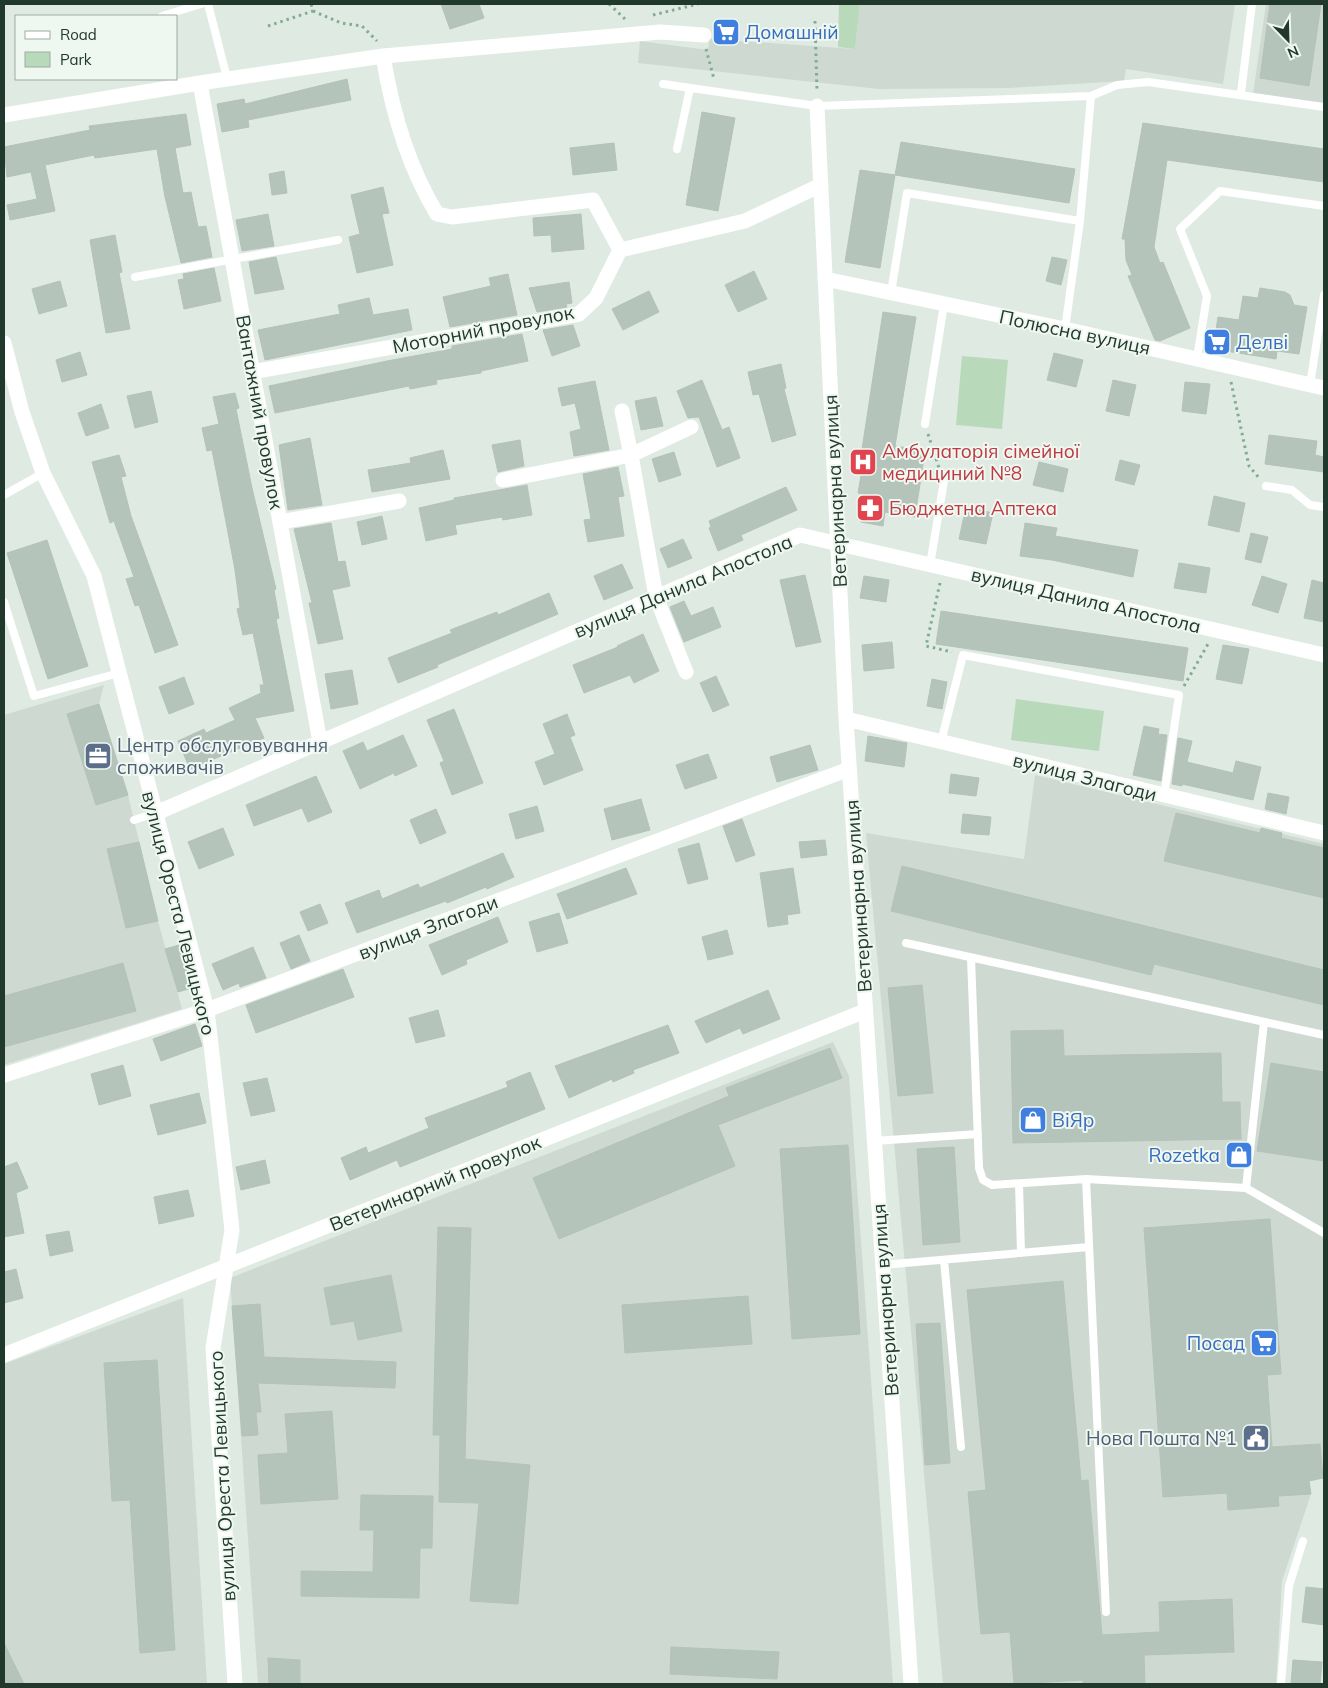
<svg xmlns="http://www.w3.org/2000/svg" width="1328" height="1688" font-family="Mulish,sans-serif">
  <rect width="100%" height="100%" fill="#dfeae2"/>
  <path fill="#ced9d1" d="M860,4H1235L1223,84L1126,69L1124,81L1009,88L879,89L638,63L640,41L708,50L710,39L855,49Z
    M1266,4H1324V104L1253,94Z
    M104,685L99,704L128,795L158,921L182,1009L4,1065V715Z
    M1035,775L1324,844V1477L1309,1481L1311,1494L1282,1581L1276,1684H943L866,833L1024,859Z
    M833,1042L849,1076L893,1684H258L230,1278Z
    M183,1298L207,1684H4V1364Z"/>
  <path fill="#b9daba" d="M839,4H860L855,49L838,47Z
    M962,356L1008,360L1002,429L956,425Z
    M1016,699L1104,711L1099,751L1011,740Z"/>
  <path fill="#b5c4bb" stroke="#b2c3b8" d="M441,4H479L484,18L450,29Z
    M1270,4H1321L1309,86L1260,78Z
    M347,79L351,100L248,120L249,127L222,132L217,104L244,99L245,104Z
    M702,112L735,118L718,211L686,205Z
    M186,114L191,145L175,148L183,193L191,192L198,227L206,226L212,257L181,263L165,197L157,149L95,158L94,155L45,165L55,211L10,220L7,205L37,199L31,172L7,177L4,147L90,130L89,126Z
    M1143,123L1324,149V182L1167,160L1154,247L1160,263L1163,262L1190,328L1160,341L1155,340L1128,276L1132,275L1126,260L1125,239H1122Z
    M901,142L1075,169L1069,203L895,175Z
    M614,143L617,170L573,175L570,148Z
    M860,170L895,175L880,268L845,262Z
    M284,171L287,193L272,195L269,174Z
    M383,187L389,213L382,214L393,265L357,273L349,237L360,234L351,195Z
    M268,214L274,246L242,251L236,220Z
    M581,214L584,249L552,252L551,235L534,236L533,218Z
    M115,235L122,272L119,273L130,329L106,333L90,240Z
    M276,257L284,289L255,294L249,262Z
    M1052,257L1067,260L1061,285L1046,281Z
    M214,268L221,301L184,309L178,280L184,279L183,274Z
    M754,271L767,299L738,312L725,285Z
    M508,274L517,315L450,327L443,297L491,286L489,278Z
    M60,281L67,306L39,314L32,289Z
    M569,282L572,303L566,304L567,307L537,312L529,288Z
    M1260,288L1285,292L1290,295L1294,305L1307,307L1299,354L1277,351L1276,359L1213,349L1218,317L1239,320L1243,296L1258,298Z
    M649,291L659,312L623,330L612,309Z
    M369,298L373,315L408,309L412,330L265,360L258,330L340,314L338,305Z
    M883,312L916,317L895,446L925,451L915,517L885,512L883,526L861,522L865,494L858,493L862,470L859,469Z
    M573,325L580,346L552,356L543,330Z
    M522,334L528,361L481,371V373L436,380L437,384L410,389L409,386L275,413L269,386L387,361L452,349V346Z
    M80,352L87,375L62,382L56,360Z
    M1054,353L1083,360L1076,387L1047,380Z
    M781,364L786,388L784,389L796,435L772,442L759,394L753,395L748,372Z
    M702,380L722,430L729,427L740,458L717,467L699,417L688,418L677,391Z
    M1113,380L1136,385L1129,416L1106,411Z
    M595,381L609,450L574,456L570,432L581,429L575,403L562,406L558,388Z
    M1185,382L1210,384L1206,414L1182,411Z
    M151,391L158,422L135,428L127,396Z
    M235,393L239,408L236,409L252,488L276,589L274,590L279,618L276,619L294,711L255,718L264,738L190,769L178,741L204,729L206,733L235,720L229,708L261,693L260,685H264L253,633L243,635L237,609L240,608L235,570L226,522L212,450L207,451L202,428L219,424L213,397Z
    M656,397L663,426L641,430L635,401Z
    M101,404L109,428L86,436L78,413Z
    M1269,435L1317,441L1315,455L1324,457V472L1265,464Z
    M310,438L322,505L288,510L279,445Z
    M520,440L524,466L498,472L492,445Z
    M443,450L450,479L372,492L368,470L411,463L410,458Z
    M674,452L681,475L659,482L652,459Z
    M119,455L126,476L121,477L131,516L178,645L155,653L139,605L135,606L126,579L134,577L114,521L110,523L92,462Z
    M1120,460L1140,465L1134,485L1115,480Z
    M1039,462L1068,469L1063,492L1033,485Z
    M618,467L624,496L618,497L624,536L588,542L584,520L591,519L583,474Z
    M527,485L532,515L503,520L502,517L455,525L457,534L426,541L419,508L454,500V498Z
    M786,487L797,510L741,535L743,540L718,551L709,528L711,527L709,521Z
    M1214,496L1245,503L1239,532L1208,525Z
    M966,507L993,513L986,544L959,539Z
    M382,516L387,539L362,545L357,522Z
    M331,523L338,562L345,561L350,586L332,590L343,639L318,644L309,603H312L294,529Z
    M1025,523L1057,528L1055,536L1138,550L1133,577L1052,560L1020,556Z
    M1251,533L1268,537L1261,563L1245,559Z
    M683,539L692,558L668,568L660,549Z
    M47,540L88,666L48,679L7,553Z
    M1179,563L1210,568L1206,593L1174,588Z
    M622,564L633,588L604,600L594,576Z
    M805,575L821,642L796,647L780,580Z
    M864,576L889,580L886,602L860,598Z
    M1262,576L1287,584L1278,613L1252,605Z
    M1312,580L1324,583V622L1304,618Z
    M549,593L558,614L437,665L438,667L398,683L388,658L452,633L450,630L497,612L498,615Z
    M684,601L691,616L713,607L721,627L684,642L670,607Z
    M941,611L1188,648L1183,681L936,644Z
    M643,634L659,671L634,683L630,675L584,693L573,665L618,647L617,646Z
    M892,642L894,668L864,671L862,645Z
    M1223,645L1249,649L1242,684L1216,679Z
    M352,670L358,704L331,709L325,674Z
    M716,676L729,705L713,712L700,683Z
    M184,677L194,704L169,714L159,687Z
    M932,679L947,682L942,709L927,706Z
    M99,704L128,795L96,805L67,714Z
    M454,709L483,783L452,795L440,763L444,761L427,720Z
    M567,714L575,735L570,737L583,770L544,785L535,762L555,754L543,724Z
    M1144,726L1159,729L1158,734L1167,735L1161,781L1133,775Z
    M403,735L417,766L395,776L394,773L360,789L343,751L363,742L367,751Z
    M868,736L907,743L904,767L865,761Z
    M1178,738L1192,741L1187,762L1233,773L1236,761L1261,767L1253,800L1182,784V786L1172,784Z
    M810,745L818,770L777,782L770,757Z
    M708,754L717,778L685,789L676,765Z
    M951,774L979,778L976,796L949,793Z
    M316,776L332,812L308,822L302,808L254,826L246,805Z
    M1268,793L1289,797L1286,814L1265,809Z
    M641,799L650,830L612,840L604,809Z
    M537,806L544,831L516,839L509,814Z
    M436,809L446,833L420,844L410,820Z
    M1176,813L1260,833L1261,828L1282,833L1281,838L1324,848V898L1164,861Z
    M963,814L991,817L989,835L961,833Z
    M742,819L755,855L736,862L723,826Z
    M223,828L234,855L199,869L188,842Z
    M825,840L827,855L801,858L799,842Z
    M139,842L158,921L126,928L107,849Z
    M699,843L708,879L688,884L678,849Z
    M503,853L514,877L487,889L486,887L447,903L446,901L357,933L345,903L379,890L382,899L418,884L420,888Z
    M902,866L1324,970V1005L1154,964L1151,975L891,911Z
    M626,868L637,894L567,919L557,894Z
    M793,868L800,913L787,915L788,924L768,927L760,873Z
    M320,904L328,923L308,931L300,912Z
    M559,913L568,943L537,952L529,922Z
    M498,917L508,942L466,960L467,964L442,975L429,945Z
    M727,930L733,954L708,960L702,937Z
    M299,935L310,961L291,969L280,943Z
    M179,945L192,988L178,992L165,949Z
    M253,947L266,978L240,987L239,983L223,990L212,964Z
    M123,963L136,1011L4,1047V996Z
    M343,969L354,997L256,1033L246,1005Z
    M922,985L933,1093L898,1096L888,988Z
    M768,990L780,1019L743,1034L740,1028L706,1043L695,1021Z
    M438,1010L445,1036L416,1043L409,1018Z
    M195,1024L202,1046L161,1061L153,1039Z
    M668,1025L679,1053L633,1070L634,1073L613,1082L612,1079L569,1098L555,1066Z
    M1063,1030L1064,1056L1221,1053L1222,1102H1240L1241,1139L1013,1143L1011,1031Z
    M830,1048L842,1078L718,1125L735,1166L559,1239L533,1178L729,1096L726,1088Z
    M1271,1063L1324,1072V1161L1257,1151Z
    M123,1065L131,1096L99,1105L91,1074Z
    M530,1072L545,1109L400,1167L397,1160L350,1180L341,1158L366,1147L368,1153L429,1128L425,1118L508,1087L506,1082Z
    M267,1078L275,1111L251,1116L243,1083Z
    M199,1093L206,1123L158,1135L150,1105Z
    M848,1145L860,1334L792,1339L780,1149Z
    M954,1147L960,1242L923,1245L917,1149Z
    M265,1160L270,1183L241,1190L236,1167Z
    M17,1162L28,1188L16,1193L24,1233L4,1237V1167Z
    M188,1190L194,1216L159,1224L154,1197Z
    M1270,1219L1281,1374L1267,1375L1272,1447L1320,1444L1323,1478L1309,1481L1311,1494L1278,1496L1279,1506L1228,1510L1227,1493L1163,1497L1144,1228Z
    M438,1227L471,1228L465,1459L530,1465L518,1604L470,1601L479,1503L439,1502L440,1435H433Z
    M69,1231L73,1251L50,1256L46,1235Z
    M16,1269L23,1298L4,1303V1272Z
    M391,1275L402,1331L358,1340L354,1321L331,1325L324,1288Z
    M1063,1281L1081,1481L1088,1480L1102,1635L1160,1632L1159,1602L1232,1599L1234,1652L1144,1655L1145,1684H1083V1680L1014,1684L1010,1632L981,1634L968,1492L986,1490L967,1290Z
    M748,1296L752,1344L625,1353L622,1305Z
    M260,1304L264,1357L396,1362L395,1388L258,1383L261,1412H256L258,1435L242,1436L232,1306Z
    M940,1323L950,1463L925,1465L916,1324Z
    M157,1360L175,1650L140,1653L130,1500L112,1501L104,1363Z
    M332,1411L338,1499L261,1504L258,1455L288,1453L285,1414Z
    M361,1495L433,1496L432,1548H420L419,1598L301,1596V1571L373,1572L374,1530H360Z
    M1306,1587L1324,1589V1625L1302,1622Z
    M4,1643L24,1684H4Z
    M671,1647L779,1652L777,1679L670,1674Z
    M268,1658L300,1660V1684H269Z
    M1293,1660L1322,1662L1320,1684H1291Z"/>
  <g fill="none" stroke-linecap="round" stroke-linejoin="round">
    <path stroke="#81ac94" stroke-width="3" stroke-dasharray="2.5 4" stroke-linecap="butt" d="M609,4L625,19
      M313,11L341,23L362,26L377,41
      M653,15L698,4
      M815,21L817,91
      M268,26L313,11L311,4
      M706,49L714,79
      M1231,382L1249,466L1259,478
      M928,434L940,471
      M940,583L926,646L952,652
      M1184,686L1208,644"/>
    <path stroke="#fff" stroke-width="8" d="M208,4L227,78
      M162,16L201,4
      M663,84L817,106L1091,96L1117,85L1148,82L1324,107
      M1241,93L1252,4
      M677,149L690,88
      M135,277L338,240
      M891,293L907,193L1080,221
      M1065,329L1080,221L1091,96
      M1197,358L1207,296L1180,229L1220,191L1324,206
      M1310,385L1324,295
      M925,424L944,304
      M1266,486L1292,490L1310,505L1324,507
      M4,495L43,473
      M930,565L944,481
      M4,602L34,696L119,673
      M941,742L963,655L1179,695L1164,796
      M134,820L156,813
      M906,943L1324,1035
      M971,958L979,1168L983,1180L992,1185L1086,1179L1246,1188L1264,1022
      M874,1141L978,1134
      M1086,1179L1106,1612
      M1019,1184L1021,1253
      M1246,1188L1324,1233
      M944,1260L961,1447
      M882,1265L1089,1247
      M1281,1684L1289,1586L1303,1541"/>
    <path stroke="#fff" stroke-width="15" d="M383,56C392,111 407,165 437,214L452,217L593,200L620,250
      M200,83L320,742
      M817,106L846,719L911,1684
      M4,115L200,83L383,56L660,32L704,35
      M825,279L1065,329L1324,388
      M4,343L22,412L43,473L94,576L207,1010L232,1230L213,1348L235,1684
      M252,372L579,314L596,298L620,250L745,221L821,185
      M622,411L631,455L691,427
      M503,480L631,455L656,597L686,672
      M280,522L399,501
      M846,719L1324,833
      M156,813L800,535L1324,655
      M4,1075L207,1010L849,769
      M4,1355L865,1011"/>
  </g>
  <defs>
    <g id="supermarket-square" transform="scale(1.4375)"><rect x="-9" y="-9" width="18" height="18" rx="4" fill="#3f7fe0" stroke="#eff7f1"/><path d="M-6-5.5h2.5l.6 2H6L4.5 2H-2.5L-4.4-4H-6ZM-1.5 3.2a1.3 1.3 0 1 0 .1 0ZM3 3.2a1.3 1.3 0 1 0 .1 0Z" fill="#fff"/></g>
    <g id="hospital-square" transform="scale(1.4375)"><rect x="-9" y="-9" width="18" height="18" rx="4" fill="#e0444e" stroke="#eff7f1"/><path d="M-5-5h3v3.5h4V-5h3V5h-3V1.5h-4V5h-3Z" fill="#fff"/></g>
    <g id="pharmacy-square" transform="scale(1.4375)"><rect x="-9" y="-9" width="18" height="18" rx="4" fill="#e0444e" stroke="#eff7f1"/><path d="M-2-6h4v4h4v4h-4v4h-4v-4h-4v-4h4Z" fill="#fff"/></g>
    <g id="office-square" transform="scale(1.4375)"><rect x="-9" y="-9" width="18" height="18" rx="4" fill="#5c6f8a" stroke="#eff7f1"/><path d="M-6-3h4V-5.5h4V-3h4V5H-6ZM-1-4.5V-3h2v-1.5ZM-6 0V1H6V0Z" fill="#fff"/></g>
    <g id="shop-square" transform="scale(1.4375)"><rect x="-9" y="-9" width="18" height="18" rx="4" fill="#3f7fe0" stroke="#eff7f1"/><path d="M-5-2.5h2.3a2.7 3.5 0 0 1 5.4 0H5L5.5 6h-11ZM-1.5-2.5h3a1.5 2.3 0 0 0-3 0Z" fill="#fff"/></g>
    <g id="civic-square" transform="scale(1.4375)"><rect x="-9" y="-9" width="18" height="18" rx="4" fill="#5c6f8a" stroke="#eff7f1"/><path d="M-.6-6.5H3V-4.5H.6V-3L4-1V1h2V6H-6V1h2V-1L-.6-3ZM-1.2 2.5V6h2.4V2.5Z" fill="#fff"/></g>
  </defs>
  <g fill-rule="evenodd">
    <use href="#supermarket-square" x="726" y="32"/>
    <use href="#supermarket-square" x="1217" y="342"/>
    <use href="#hospital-square" x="863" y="462"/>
    <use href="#pharmacy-square" x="870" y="508"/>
    <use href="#office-square" x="98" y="756"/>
    <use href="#shop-square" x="1033" y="1120"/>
    <use href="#shop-square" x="1239" y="1155"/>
    <use href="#supermarket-square" x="1264" y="1343"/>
    <use href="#civic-square" x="1256" y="1438"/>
  </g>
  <g text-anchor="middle" stroke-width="4" stroke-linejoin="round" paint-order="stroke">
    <g font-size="19" fill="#366cbe" stroke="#eff7f1" text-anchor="start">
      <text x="745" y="39">Домашній</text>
      <text x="1236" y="349">Делві</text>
      <text x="1052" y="1127">ВіЯр</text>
      <text x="1220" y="1162" text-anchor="end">Rozetka</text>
      <text x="1245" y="1350" text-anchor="end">Посад</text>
    </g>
    <g font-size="19" fill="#21392d" stroke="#eff7f1">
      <text transform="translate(483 329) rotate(-11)" y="7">Моторний провулок</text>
      <text transform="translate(1075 332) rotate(12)" y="7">Полюсна вулиця</text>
      <text transform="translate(260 412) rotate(80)" y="7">Вантажний провулок</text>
      <text transform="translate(835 491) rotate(-93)" y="7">Ветеринарна вулиця</text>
      <text transform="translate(683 586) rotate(-23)" y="7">вулиця Данила Апостола</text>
      <text transform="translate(1086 600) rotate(13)" y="7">вулиця Данила Апостола</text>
      <text transform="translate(1085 777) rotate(14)" y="7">вулиця Злагоди</text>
      <text transform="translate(858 896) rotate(-94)" y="7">Ветеринарна вулиця</text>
      <text transform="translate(179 913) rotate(76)" y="7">вулиця Ореста Левицького</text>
      <text transform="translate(428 927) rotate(-21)" y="7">вулиця Злагоди</text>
      <text transform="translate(435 1183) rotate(-22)" y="7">Ветеринарний провулок</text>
      <text transform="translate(885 1300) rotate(-94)" y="7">Ветеринарна вулиця</text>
      <text transform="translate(222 1476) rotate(-93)" y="7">вулиця Ореста Левицького</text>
    </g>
    <g font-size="19" fill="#be3a42" stroke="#eff7f1" text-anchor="start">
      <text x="882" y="458">Амбулаторія сімейної<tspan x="882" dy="22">медициний №8</tspan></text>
      <text x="889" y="515">Бюджетна Аптека</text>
    </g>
    <g font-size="19" fill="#4e5e75" stroke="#eff7f1" text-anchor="start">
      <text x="117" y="752">Центр обслуговування<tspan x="117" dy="22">споживачів</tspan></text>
      <text x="1237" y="1445" text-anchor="end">Нова Пошта №1</text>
    </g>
  </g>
  <rect width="1328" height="1688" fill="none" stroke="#21392d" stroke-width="10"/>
  <rect x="15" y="15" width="162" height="65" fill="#eff7f1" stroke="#9daba3"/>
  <rect x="25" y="31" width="25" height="8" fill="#ffffff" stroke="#9daba3"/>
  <text x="60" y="40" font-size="15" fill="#21392d">Road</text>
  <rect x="25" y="52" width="25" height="15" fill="#b9daba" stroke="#9daba3"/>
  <text x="60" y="65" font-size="15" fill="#21392d">Park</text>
  <g transform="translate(1288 40) rotate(157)" stroke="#eff7f1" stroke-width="4" paint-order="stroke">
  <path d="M0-4L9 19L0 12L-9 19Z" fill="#21392d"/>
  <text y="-8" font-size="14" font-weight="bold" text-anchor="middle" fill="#21392d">N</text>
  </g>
</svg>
